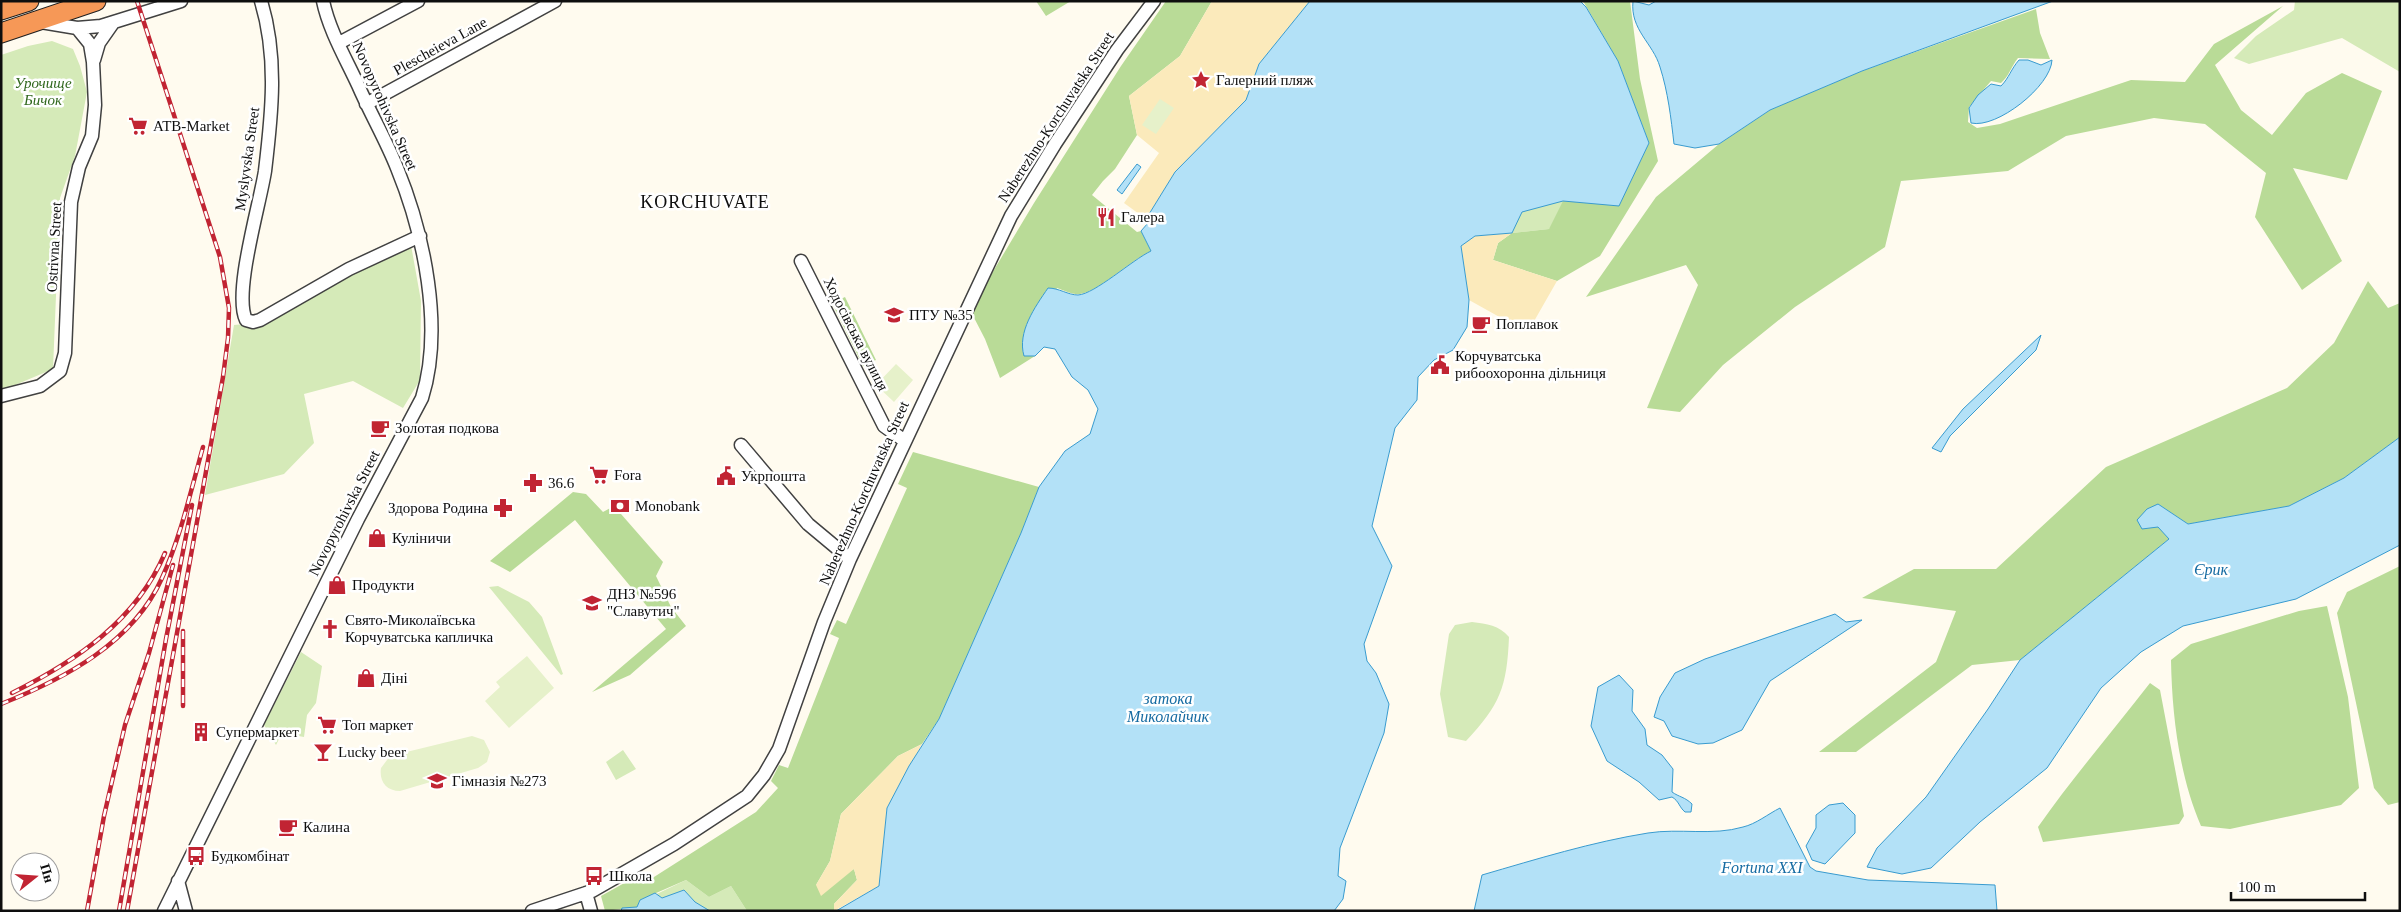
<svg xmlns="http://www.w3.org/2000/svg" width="2401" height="912" font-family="'Times New Roman',serif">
  <rect width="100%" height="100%" fill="#fffbef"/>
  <path fill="#d5eab8" d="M2295,1H2400V72L2342,38L2249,64L2234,58L2256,36L2294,10Z
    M52,41L73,49L80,66L87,92L75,156L60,198L53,369L1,391V55L28,46Z
    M1649,143L1549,229L1512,233L1509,221L1523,189Z
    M411,245L421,301L420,380L403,408L353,381L304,394L314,443L284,474L205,495L234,325L255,323Z
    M498,586L529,602L542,617L563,674L561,675L489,587Z
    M1472,622C1487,624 1499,625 1509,637C1507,687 1500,705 1466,741L1448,737L1440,694L1449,634L1455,625Z
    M301,652L322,666L316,703L307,715L304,737L282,733L276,745L264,725Z
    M623,750L636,769L616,780L606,762Z
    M686,880L709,897L731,886L747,911H621Z"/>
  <path fill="#b9db97" d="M1036,1H1071L1046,16Z
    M1166,1H1212L1180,56L1129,96L1137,135L1115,169L1103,181L1092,195L1137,232L1141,231L1151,251C1129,261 1100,291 1080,294C1073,295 1063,290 1057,288L1024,356H1035L1000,378L985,339L970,310L1034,203L1121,66Z
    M1583,1H1630L1640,79L1658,161L1600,256L1557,281L1493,260L1498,243L1512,233L1549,229L1563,201L1619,205L1649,143L1618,61Z
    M2283,6L2215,65L2241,110L2272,135L2306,93L2342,73L2382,91L2347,180L2293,168L2342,261L2302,290L2255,217L2266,173L2205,124L2154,118L2066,136L2008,171L1901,181L1885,247L1795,307L1723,365L1680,412L1647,408L1698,285L1686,265L1586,297L1656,197L1719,144L1770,110L1862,71L2036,9L2040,33L2050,59L2018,58C2011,67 2009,76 2001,83L1991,81L1969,107L1968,122L1977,128L2000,124L2131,80L2185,82L2214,44Z
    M2368,281L2388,308L2400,303V437L2344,478L2289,506L2188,524L2158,504L2159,527L2169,539L2020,660L1972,665L1856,752H1819L1936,662L1956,611L1862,598L1914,569H1996L2106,467L2287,388L2334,343Z
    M845,297L876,360L863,366L832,303Z
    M913,452L1039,487L1021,533L939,719L922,744L898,756L841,814L830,861L816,885L854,869L857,880L834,904V911H747L731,886L709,897L686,880L640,900L637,907L605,911L601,896L637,876L643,884L756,812L778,788L771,781L779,765L788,768L839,638L830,634L837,620L846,624L907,488L898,484Z
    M573,492L586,494L603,512L614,506L663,562L656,576L671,607L686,626L630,675L592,692L666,629L575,520L510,572L490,561Z
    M2400,566V802L2388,805L2374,788L2337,613L2347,592Z
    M2327,606L2348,697L2359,788L2341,805L2230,829L2201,826C2179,775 2172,715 2171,660L2191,644L2299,611Z
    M2150,683L2160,690L2184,816L2179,824L2043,842L2038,827C2073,777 2113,731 2150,683Z"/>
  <path fill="#fbeabb" d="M1212,1H1310L1259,64L1246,100L1175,172L1146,219L1124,203L1159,153L1137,135L1129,96L1180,56Z
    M1512,233L1498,243L1493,260L1557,281L1533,323L1512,324L1469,300L1461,246L1475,236Z
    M922,744L887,808L879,886L834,911V904L857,880L854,869L821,896L816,885L830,861L841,814L898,756Z"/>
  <path fill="#e6f1ca" d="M1160,99L1174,108L1156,134L1142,125Z
    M896,364L913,380L894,402L876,385Z
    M527,656L554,688L509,728L485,701L500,687L496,682Z
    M472,736L484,740L490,752L487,762L478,768L400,791C386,791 379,781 381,768L390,756Z"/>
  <path fill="#b3e1f7" stroke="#399bcf" d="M1310,1H1580L1586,7L1618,61L1649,143L1619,206L1563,201L1522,212L1512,233L1475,236L1461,246L1469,300L1467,327L1453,350L1434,360L1418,377L1417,400L1395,428L1372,526L1392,566L1364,644L1367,661L1376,673L1389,704L1384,733L1340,848L1338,876L1346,881L1343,899L1334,911H836L879,886L887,808L909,766L939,719L1021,533L1039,487L1065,451L1090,434L1098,409L1088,390L1072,377L1055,349L1044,347L1035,356H1024C1017,332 1035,307 1048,288C1059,288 1068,295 1078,295C1095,294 1132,260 1151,251L1141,231L1148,223L1146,219L1175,172L1246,100L1259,64Z
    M1633,1L1649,5L1656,1H2053L1862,71L1770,110L1719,144L1695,148L1674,144C1671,118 1668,92 1660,67C1653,43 1630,30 1633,1Z
    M2019,60H2028L2041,65L2052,60C2051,86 1997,129 1971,123L1969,108L1978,95L1991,84L2001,86C2009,78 2011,69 2019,60Z
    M1137,164L1141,167L1122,194L1117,190Z
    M2041,335L2036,350L1950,436L1941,452L1932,448L1963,409Z
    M2400,437V545L2296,599L2183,626L2141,652L2101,688L2047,768L1980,822L1931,868L1902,874L1867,867L1877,848L1926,797L1988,709L2020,660L2169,539L2158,527L2142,529L2137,520L2147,509L2158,504L2188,524L2289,506L2344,478Z
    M1835,614L1846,622L1862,620L1770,681L1742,730L1713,743L1698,744L1672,736L1664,721L1654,717L1660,697L1675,673L1705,659Z
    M1619,675L1633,690L1632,711L1645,729L1647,745L1662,755L1673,769L1672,792C1679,797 1685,797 1692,804L1691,812H1685C1679,807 1679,801 1672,797L1659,800L1639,782L1607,761L1591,726L1598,687Z
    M1843,803L1855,815V833L1825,864L1812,860L1806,846L1816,828V815L1829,805Z
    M1780,808L1810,867L1816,871L1868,880L1995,885L1997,911H1474L1482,875C1537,859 1592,842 1648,833C1679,828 1713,836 1743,827C1756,824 1768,814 1780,808Z
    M684,890L695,902L710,911H621L622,908L637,907L640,900L655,893L662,898Z"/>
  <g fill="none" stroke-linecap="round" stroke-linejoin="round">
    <g stroke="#414141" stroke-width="15">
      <path id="minor" d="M261,1C278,57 272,113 265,171C260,204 233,293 246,320L253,322L260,320L349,269L420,236
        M41,22L77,28L101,26L181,1
        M339,43L418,1
        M94,60L99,43L113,23
        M366,104L555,1
        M801,261L884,426L905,441
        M1,396L40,386L60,371L65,353L71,202L79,167L92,136L95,105L93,62L90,44L77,28
        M741,445L808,524L850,559
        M178,881L186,911
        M586,893L591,911
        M164,911L358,519L422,398C444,328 424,234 397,168C386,140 370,113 358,85C346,59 329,30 323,1
        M532,911L592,891L674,844L747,796L764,775L779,749L824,622L850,559L1011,216L1055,144L1117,50L1154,1"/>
    </g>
    <g stroke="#1f1f1f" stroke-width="21">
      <path id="highway" d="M1,10L29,1
        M1,33L96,1"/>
    </g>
    <use href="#minor" stroke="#fff" stroke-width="12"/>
    <use href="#highway" stroke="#f69857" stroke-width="19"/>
    <g stroke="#c12433" stroke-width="4.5">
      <path id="rail" d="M183,631V706
        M12,693C76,661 136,621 165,553
        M1,704C64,679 133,643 162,578C181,536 191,490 203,447
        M87,911L104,816L125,725L149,653L173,565
        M119,911L166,639L192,505
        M127,911L223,377L228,338L229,308L220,257L137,1"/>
    </g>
    <use href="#rail" stroke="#fff" stroke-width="2.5" stroke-dasharray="8" stroke-linecap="butt"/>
  </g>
  <defs>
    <g id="sight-bare" transform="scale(1.5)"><path d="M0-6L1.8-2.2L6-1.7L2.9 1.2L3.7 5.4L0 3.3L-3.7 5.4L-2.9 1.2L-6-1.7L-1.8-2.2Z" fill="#c12433" stroke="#fff" stroke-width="2.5" paint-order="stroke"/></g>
    <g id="supermarket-bare" transform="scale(1.5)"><path d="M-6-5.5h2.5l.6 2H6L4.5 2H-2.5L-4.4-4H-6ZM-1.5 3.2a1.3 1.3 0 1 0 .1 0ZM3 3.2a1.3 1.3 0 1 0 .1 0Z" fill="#c12433" stroke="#fff" stroke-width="2.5" paint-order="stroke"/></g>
    <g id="restaurant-bare" transform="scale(1.5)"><path d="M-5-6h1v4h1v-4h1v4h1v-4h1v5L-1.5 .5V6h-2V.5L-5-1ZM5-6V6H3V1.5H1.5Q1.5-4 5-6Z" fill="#c12433" stroke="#fff" stroke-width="2.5" paint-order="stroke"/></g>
    <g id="university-bare" transform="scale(1.5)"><path d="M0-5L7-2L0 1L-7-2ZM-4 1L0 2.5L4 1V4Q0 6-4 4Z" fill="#c12433" stroke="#fff" stroke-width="2.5" paint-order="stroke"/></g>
    <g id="cafe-bare" transform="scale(1.5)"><path d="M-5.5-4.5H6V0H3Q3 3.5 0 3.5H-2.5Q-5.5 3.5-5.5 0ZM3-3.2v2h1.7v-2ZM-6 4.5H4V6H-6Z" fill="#c12433" stroke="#fff" stroke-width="2.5" paint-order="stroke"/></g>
    <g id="civic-bare" transform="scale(1.5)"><path d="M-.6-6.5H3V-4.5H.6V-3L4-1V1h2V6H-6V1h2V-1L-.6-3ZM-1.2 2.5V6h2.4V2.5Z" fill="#c12433" stroke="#fff" stroke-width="2.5" paint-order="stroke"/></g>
    <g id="pharmacy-bare" transform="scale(1.5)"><path d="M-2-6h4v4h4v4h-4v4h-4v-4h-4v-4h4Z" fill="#c12433" stroke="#fff" stroke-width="2.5" paint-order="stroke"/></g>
    <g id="bank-bare" transform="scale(1.5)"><path d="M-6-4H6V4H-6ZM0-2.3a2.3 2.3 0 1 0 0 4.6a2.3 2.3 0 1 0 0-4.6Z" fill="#c12433" stroke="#fff" stroke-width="2.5" paint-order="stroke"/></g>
    <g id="shop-bare" transform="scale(1.5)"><path d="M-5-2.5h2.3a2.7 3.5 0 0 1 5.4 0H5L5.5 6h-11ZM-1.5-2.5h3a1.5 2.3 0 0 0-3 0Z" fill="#c12433" stroke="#fff" stroke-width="2.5" paint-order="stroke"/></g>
    <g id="school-bare" transform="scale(1.5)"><path d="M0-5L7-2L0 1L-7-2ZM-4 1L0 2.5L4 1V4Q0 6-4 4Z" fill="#c12433" stroke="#fff" stroke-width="2.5" paint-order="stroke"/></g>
    <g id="church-bare" transform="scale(1.5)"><path d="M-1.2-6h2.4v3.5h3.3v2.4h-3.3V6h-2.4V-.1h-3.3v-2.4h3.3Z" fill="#c12433" stroke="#fff" stroke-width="2.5" paint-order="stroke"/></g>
    <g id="building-bare" transform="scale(1.5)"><path d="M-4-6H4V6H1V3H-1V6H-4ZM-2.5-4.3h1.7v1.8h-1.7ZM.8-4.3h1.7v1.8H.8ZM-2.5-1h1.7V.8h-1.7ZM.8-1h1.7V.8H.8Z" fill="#c12433" stroke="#fff" stroke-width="2.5" paint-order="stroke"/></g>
    <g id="bar-bare" transform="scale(1.5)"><path d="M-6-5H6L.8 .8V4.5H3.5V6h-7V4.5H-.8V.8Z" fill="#c12433" stroke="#fff" stroke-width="2.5" paint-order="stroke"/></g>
    <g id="bus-bare" transform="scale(1.5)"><path d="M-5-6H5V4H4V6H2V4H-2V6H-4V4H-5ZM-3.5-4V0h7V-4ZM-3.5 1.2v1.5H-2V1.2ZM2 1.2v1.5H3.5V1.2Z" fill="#c12433" stroke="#fff" stroke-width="2.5" paint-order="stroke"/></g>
  </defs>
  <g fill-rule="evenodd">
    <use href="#sight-bare" x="1201" y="80"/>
    <use href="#supermarket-bare" x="138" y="126"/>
    <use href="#restaurant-bare" x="1106" y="217"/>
    <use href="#university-bare" x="894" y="315"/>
    <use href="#cafe-bare" x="1481" y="324"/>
    <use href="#civic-bare" x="1440" y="365"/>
    <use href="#cafe-bare" x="380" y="428"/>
    <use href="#supermarket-bare" x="599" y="475"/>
    <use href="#civic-bare" x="726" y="476"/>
    <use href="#pharmacy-bare" x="533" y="483"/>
    <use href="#bank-bare" x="620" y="506"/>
    <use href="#pharmacy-bare" x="503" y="508"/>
    <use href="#shop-bare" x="377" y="538"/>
    <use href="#shop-bare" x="337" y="585"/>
    <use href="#school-bare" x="592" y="603"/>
    <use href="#church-bare" x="330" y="629"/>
    <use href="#shop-bare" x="366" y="678"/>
    <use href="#supermarket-bare" x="327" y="725"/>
    <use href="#building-bare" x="201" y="732"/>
    <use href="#bar-bare" x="323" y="752"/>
    <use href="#school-bare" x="437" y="781"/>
    <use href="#cafe-bare" x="288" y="827"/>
    <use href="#bus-bare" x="196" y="856"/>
    <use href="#bus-bare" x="594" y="876"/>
  </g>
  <g text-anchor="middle" stroke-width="5" stroke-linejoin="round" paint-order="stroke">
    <g font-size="15" fill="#0e0e0e" stroke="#fff">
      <text transform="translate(440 46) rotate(-29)" y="5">Plescheieva Lane</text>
      <text transform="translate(385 106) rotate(66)" y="5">Novopyrohivska Street</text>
      <text transform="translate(1056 117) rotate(-57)" y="5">Naberezhno-Korchuvatska Street</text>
      <text transform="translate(247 159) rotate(-82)" y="5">Myslyvska Street</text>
      <text transform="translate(54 247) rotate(-87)" y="5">Ostrivna Street</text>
      <text transform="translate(856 334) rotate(63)" y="5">Ходосівська вулиця</text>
      <text transform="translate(864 493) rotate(-66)" y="5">Naberezhno-Korchuvatska Street</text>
      <text transform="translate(344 513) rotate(-63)" y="5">Novopyrohivska Street</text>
    </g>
    <g font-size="15" fill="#0e0e0e" stroke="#fff" text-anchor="start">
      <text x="1216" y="85">Галерний пляж</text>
      <text x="153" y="131">ATB-Market</text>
      <text x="1121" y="222">Галера</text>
      <text x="909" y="320">ПТУ №35</text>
      <text x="1496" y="329">Поплавок</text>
      <text x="1455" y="361">Корчуватська<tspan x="1455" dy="17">рибоохоронна дільниця</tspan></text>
      <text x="395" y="433">Золотая подкова</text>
      <text x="614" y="480">Fora</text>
      <text x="741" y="481">Укрпошта</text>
      <text x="548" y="488">36.6</text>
      <text x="635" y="511">Monobank</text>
      <text x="488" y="513" text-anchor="end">Здорова Родина</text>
      <text x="392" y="543">Куліничи</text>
      <text x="352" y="590">Продукти</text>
      <text x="607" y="599">ДНЗ №596<tspan x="607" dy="17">"Славутич"</tspan></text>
      <text x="345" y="625">Свято-Миколаївська<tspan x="345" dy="17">Корчуватська капличка</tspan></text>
      <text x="381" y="683">Діні</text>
      <text x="342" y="730">Топ маркет</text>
      <text x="216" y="737">Супермаркет</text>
      <text x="338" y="757">Lucky beer</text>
      <text x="452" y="786">Гімназія №273</text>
      <text x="303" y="832">Калина</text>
      <text x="211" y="861">Будкомбінат</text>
      <text x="609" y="881">Школа</text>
    </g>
    <g font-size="15" font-style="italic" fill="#30671d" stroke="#fff">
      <text x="43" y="88">Урочище<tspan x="43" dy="17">Бичок</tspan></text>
    </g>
    <g font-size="16" font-style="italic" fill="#156ba2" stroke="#fff">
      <text x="2211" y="575">Єрик</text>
      <text x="1168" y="704">затока<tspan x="1168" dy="18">Миколайчик</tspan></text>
      <text x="1762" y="873">Fortuna XXI</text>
    </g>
    <g font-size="18" letter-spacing="1" fill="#0e0e0e" stroke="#fff">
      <text x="705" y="208">KORCHUVATE</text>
    </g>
  </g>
  <rect width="2401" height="912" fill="none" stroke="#0e0e0e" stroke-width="5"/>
  <g transform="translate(35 877) rotate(73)"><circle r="24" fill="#ffffff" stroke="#9f9f9f"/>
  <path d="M0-4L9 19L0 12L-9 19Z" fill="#c12433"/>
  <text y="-8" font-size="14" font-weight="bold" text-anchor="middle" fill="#0e0e0e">Пн</text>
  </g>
  <path d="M2231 892v8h134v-8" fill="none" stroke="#0e0e0e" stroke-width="2.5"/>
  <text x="2238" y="892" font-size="15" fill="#0e0e0e" stroke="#ffffff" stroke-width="4" paint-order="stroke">100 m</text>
</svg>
